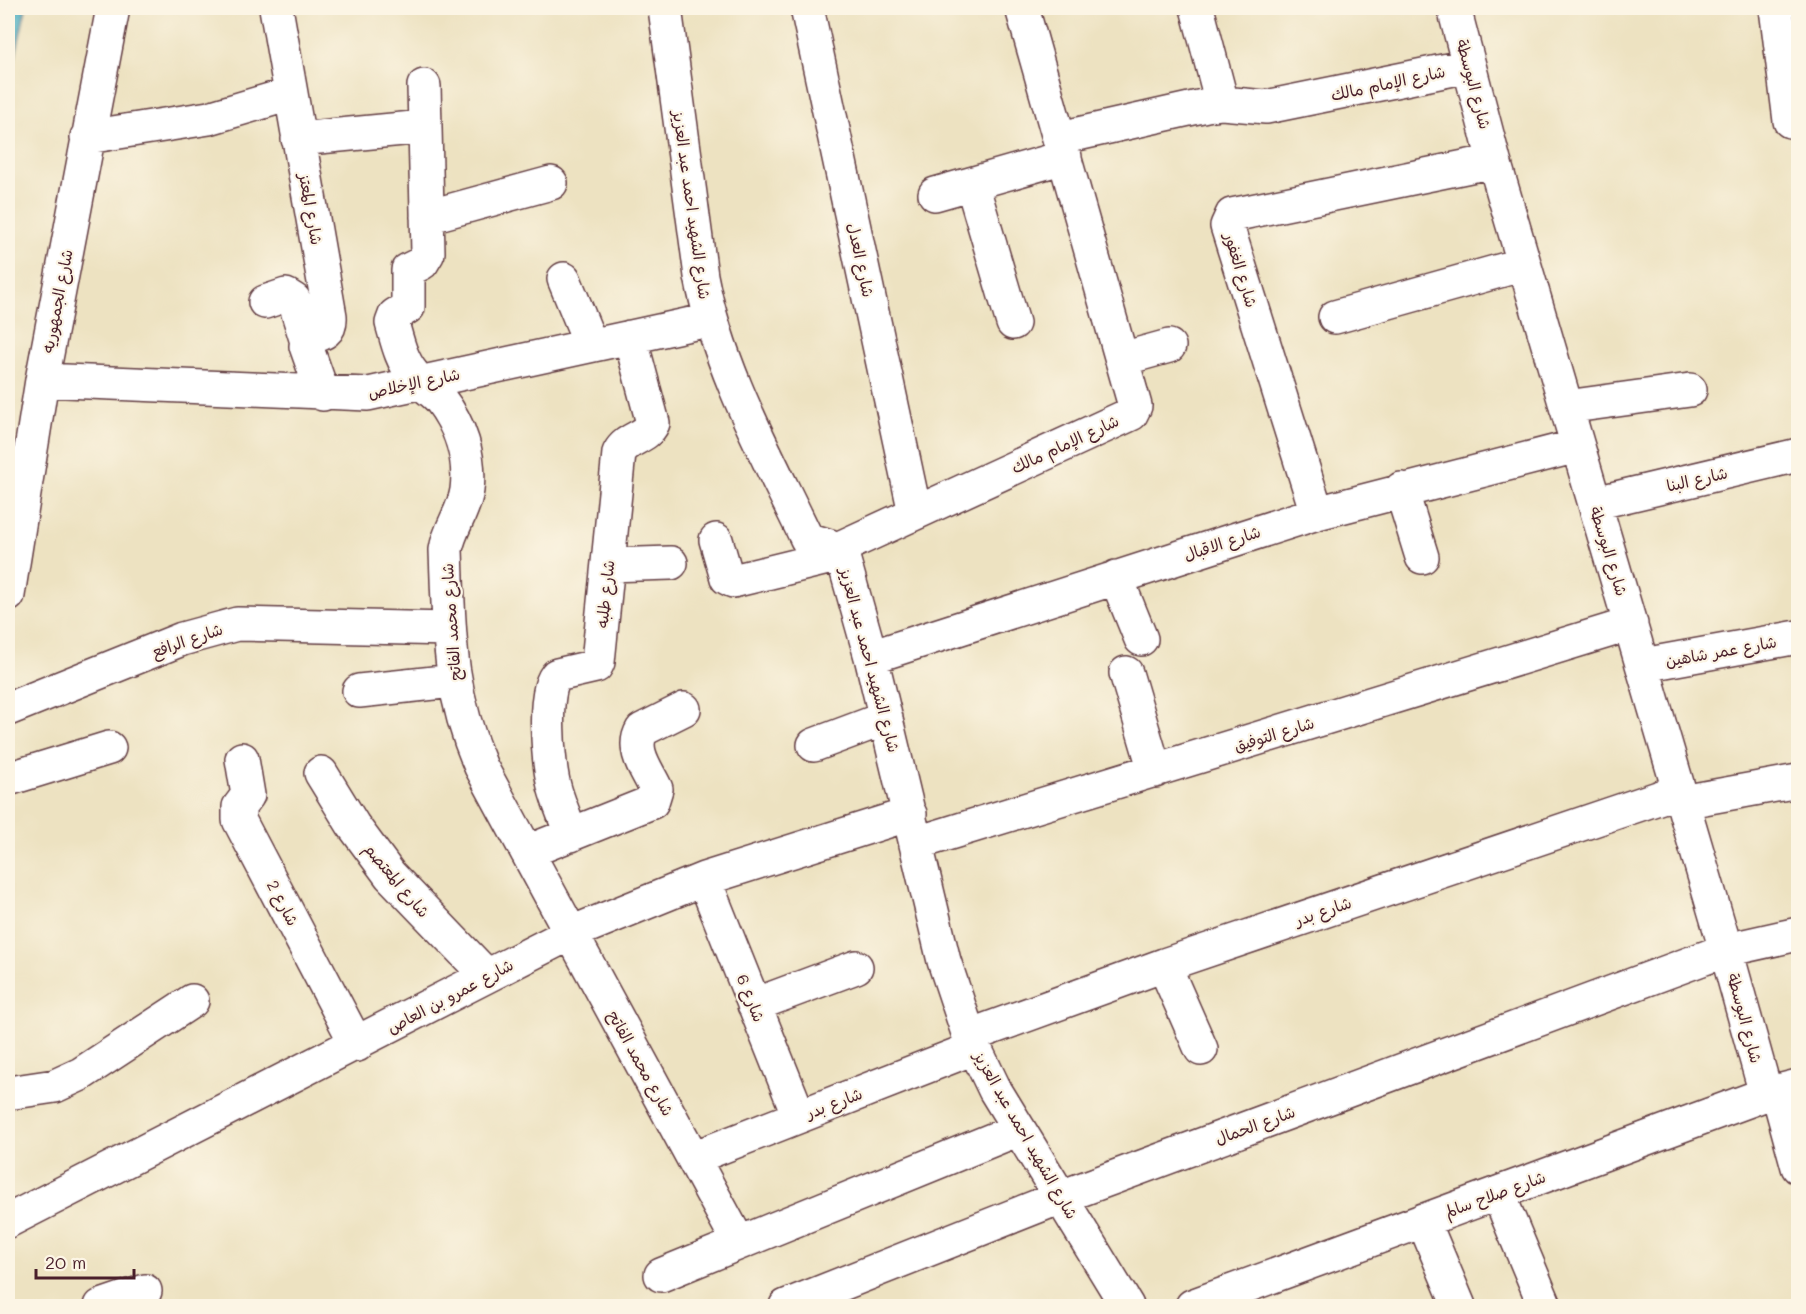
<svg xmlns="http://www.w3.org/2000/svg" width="1806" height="1314" font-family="Mali,'Playpen Sans Arabic',sans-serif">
  <rect width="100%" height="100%" fill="#fcf5e5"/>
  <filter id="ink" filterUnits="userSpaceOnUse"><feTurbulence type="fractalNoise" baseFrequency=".0167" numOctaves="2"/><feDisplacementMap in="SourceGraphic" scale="12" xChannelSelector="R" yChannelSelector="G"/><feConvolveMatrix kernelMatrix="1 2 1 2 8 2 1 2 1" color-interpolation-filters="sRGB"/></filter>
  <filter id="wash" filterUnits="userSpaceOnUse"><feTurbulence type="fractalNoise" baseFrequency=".008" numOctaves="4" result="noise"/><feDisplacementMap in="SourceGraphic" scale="24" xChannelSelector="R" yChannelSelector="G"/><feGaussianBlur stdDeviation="1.35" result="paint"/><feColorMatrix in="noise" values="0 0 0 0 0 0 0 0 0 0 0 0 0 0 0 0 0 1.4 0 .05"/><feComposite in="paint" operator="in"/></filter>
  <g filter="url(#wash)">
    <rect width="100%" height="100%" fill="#ede2c1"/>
    <path fill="#40a9c0" stroke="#456476" stroke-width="1.5" d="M8,8H26L8,91Z"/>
  </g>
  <g filter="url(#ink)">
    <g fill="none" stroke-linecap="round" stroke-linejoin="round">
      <g stroke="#623c42" stroke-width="36">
        <path id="minor" d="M276,8L330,316C331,332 323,334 309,338L306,346L323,394
          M665,8L701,276C719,370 766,453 807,539L830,546L844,561L871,657L944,961L969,1036L995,1090L1127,1306
          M807,8L915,513
          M1197,8L1222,103
          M1454,8L1494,161L1726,950L1766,1094
          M1776,8L1790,121
          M424,86L428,253L422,263L408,270V307L395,315L392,323C397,340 401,360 413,374C420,384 432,390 440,399C460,425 471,457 467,490C464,512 449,529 446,550C449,631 448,691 481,767L739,1243
          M87,137L209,118L290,94
          M1060,138L1207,105L1222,103L1266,107L1468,66
          M298,139L424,127
          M972,184L1013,323
          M935,194L1065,157
          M427,217L551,183
          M564,279L591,345
          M265,302L286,295L294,300L307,342
          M1335,317L1524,264
          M1122,359L1169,346
          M42,380L368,394L709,320
          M1566,407L1690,390
          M1401,489L1422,557
          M1595,503L1798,455
          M1317,513L1227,226L1232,215L1494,161
          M716,540L727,578L733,581L840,555
          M835,550L1131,414L1135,406L1022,8
          M608,565L671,563
          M1116,577L1141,639
          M8,595L42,380L113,8
          M871,657L1317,513L1577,446
          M1643,665L1798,637
          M1126,673L1155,771
          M359,691L453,681
          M8,709L182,639L237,624L449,629
          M814,745L886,718
          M242,759L248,795L239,807V820L357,1045
          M321,773L353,825L390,875L487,976
          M8,779L109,748
          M1682,802L1798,781
          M571,835C566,819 558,802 554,786C549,765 541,689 557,675L596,666L598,662L619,453C627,437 646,439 653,423L630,337
          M917,843L1631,624
          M527,852L652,802L656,789C648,771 630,750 642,730L684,709
          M704,879L799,1116
          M1164,965L1201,1049
          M754,1005L856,967
          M969,1036L1164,965L1679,791
          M1777,1090L1798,1167
          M8,1093L55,1086L81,1074L192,1001
          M693,1158L974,1048
          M1498,1193L1545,1306
          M1423,1220L1459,1306
          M8,1221L571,933L704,879L910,814
          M661,1275L1019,1129
          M101,1306L145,1291
          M786,1306L1061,1197L1726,950L1798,934
          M1192,1306L1766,1094L1798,1086"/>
      </g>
      <use href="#minor" stroke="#fff" stroke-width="33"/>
    </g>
  </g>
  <g text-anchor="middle" stroke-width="4.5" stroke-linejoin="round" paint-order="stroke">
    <g font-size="16" fill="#4a1f2b" stroke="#fcf5e5">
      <text transform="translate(1388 83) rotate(-12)" y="6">شارع الإمام مالك</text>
      <text transform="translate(1474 84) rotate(75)" y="6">شارع البوسطة</text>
      <text transform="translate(692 205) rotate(82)" y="6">شارع الشهيد احمد عبد العزيز</text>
      <text transform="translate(311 209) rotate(80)" y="6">شارع المعتز</text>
      <text transform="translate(861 260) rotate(78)" y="6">شارع العدل</text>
      <text transform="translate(1241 270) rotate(73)" y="6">شارع الغفور</text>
      <text transform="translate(57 301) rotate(-79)" y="6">شارع الجمهوريه</text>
      <text transform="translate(414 383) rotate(-12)" y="6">شارع الإخلاص</text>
      <text transform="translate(1065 444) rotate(-25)" y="6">شارع الإمام مالك</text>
      <text transform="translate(1697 479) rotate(-13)" y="6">شارع البنا</text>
      <text transform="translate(1222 543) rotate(-18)" y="6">شارع الاقبال</text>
      <text transform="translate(1609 551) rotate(73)" y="6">شارع البوسطة</text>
      <text transform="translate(605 594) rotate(-84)" y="6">شارع طلبه</text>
      <text transform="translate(451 622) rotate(-94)" y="6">شارع محمد الفاتح</text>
      <text transform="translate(187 640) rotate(-19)" y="6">شارع الرافع</text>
      <text transform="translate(1721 651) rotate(-10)" y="6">شارع عمر شاهين</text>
      <text transform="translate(870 660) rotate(75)" y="6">شارع الشهيد احمد عبد العزيز</text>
      <text transform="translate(1274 734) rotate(-17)" y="6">شارع التوفيق</text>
      <text transform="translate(397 880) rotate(50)" y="6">شارع المعتصم</text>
      <text transform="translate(283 903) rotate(62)" y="6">شارع 2</text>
      <text transform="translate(1323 911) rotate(-19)" y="6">شارع بدر</text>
      <text transform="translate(450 996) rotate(-28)" y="6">شارع عمرو بن العاص</text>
      <text transform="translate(751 998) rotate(68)" y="6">شارع 6</text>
      <text transform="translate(1745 1018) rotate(75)" y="6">شارع البوسطة</text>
      <text transform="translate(641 1063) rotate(61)" y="6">شارع محمد الفاتح</text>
      <text transform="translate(834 1103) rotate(-21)" y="6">شارع بدر</text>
      <text transform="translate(1255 1125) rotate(-20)" y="6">شارع الحمال</text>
      <text transform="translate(1026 1135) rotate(60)" y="6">شارع الشهيد احمد عبد العزيز</text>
      <text transform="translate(1495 1194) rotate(-20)" y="6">شارع صلاح سالم</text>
    </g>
  </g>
  <rect width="1806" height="1314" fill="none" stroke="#fcf5e5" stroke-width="30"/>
  <path d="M36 1269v9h98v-9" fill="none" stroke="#4a1f2b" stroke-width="3"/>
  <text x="45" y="1269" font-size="18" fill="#4a1f2b" stroke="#fcf5e5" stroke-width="4.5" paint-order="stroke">20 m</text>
</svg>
